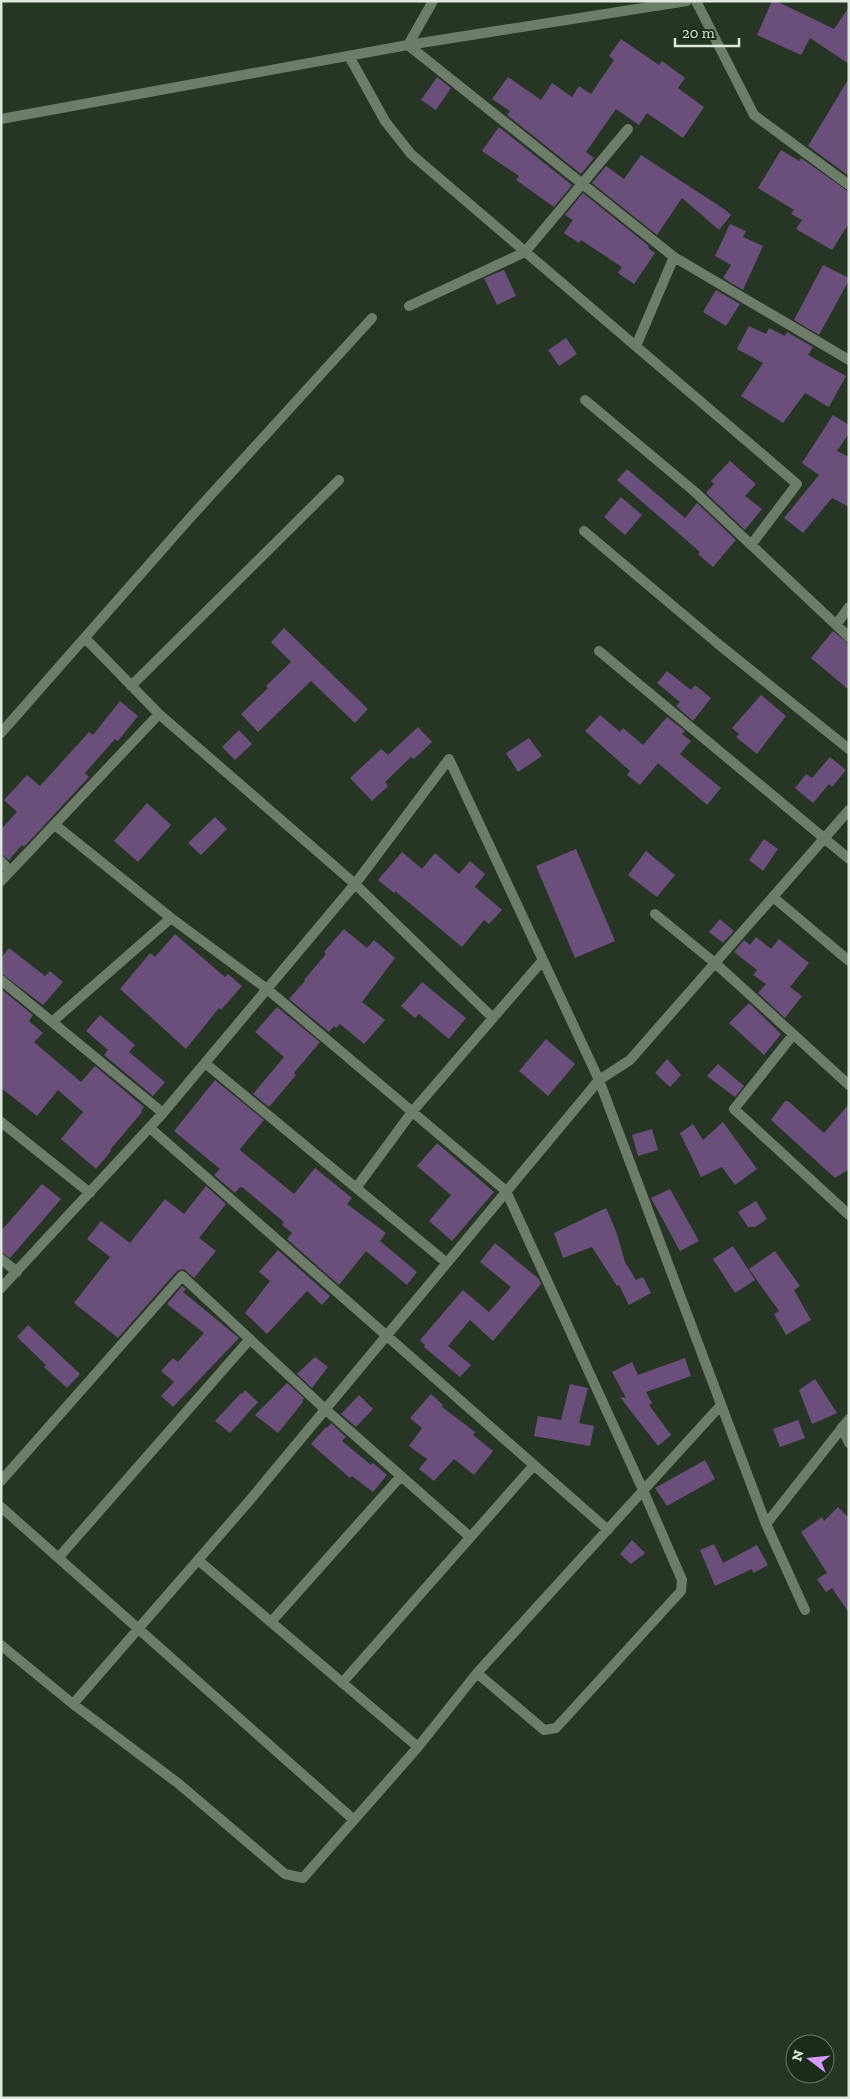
<svg xmlns="http://www.w3.org/2000/svg" width="850" height="2099" font-family="'Zilla Slab',serif">
  <rect width="100%" height="100%" fill="#273624"/>
  <path fill="#694f79" d="M772,1H776L834,29L849,7V64L810,38L801,55L757,35Z
    M621,39L659,65L662,61L685,78L678,88L704,107L683,138L647,113L639,125L616,109L586,152L594,158L581,174L507,115L510,111L492,99L508,77L541,100L552,83L572,97L579,86L591,94L614,60L609,56Z
    M437,77L451,88L436,110L421,100Z
    M849,78V176L808,146Z
    M499,127L572,185L554,207L516,180L519,176L482,151Z
    M781,150L799,161L801,158L849,192V223L832,250L796,229L802,220L791,214L794,210L758,188Z
    M641,155L724,209L731,215L719,230L682,198L657,235L592,183L606,166L624,179Z
    M583,193L649,246L648,248L655,253L634,284L618,273L622,267L581,240L579,243L564,233L573,220L565,215Z
    M730,224L746,231L743,237L763,246L743,290L723,278L731,265L715,256Z
    M823,265L849,278V280L819,335L794,320Z
    M504,270L516,296L497,305L484,278Z
    M716,290L740,304L726,326L703,312Z
    M749,326L766,334L769,328L785,336L787,332L813,347L808,355L846,376L829,407L805,393L783,423L741,396L763,363L737,349Z
    M566,338L577,354L559,366L548,350Z
    M833,415L849,425V433L837,451L849,457V507L832,498L803,533L784,518L819,475L802,463Z
    M730,461L756,484L745,496L762,509L745,530L706,493L714,484L711,481Z
    M627,469L685,518L697,503L736,540L713,567L698,554L700,552L617,480Z
    M621,497L642,515L625,535L604,517Z
    M284,628L368,709L355,723L311,681L258,732L241,714L268,688L266,686L291,662L271,642Z
    M833,631L849,644V690L811,658Z
    M667,671L691,690L695,685L711,698L693,721L676,706L680,702L657,683Z
    M761,695L786,716L757,754L736,737L739,734L732,728Z
    M120,701L138,716L118,741L115,739L85,773L89,777L24,847L22,845L9,860L1,854V829L17,812L4,800L27,775L40,786L89,732L93,735Z
    M600,715L620,732L623,728L643,745L667,717L685,731L682,734L691,741L680,754L721,788L707,805L658,763L640,785L627,775L630,771L585,731Z
    M418,727L432,742L414,759L411,757L385,782L388,786L372,801L350,778L381,749L388,755Z
    M239,730L252,744L235,760L222,747Z
    M529,738L542,756L518,772L506,753Z
    M830,757L846,770L832,787L829,784L813,803L795,788L806,774L812,778Z
    M147,803L171,825L138,862L114,841Z
    M215,817L227,829L201,855L188,843Z
    M764,839L778,849L763,871L749,860Z
    M576,849L615,941L575,958L536,866Z
    M646,851L675,875L657,897L628,875Z
    M402,852L422,869L435,853L459,874L470,861L485,874L475,887L502,910L489,924L484,920L462,947L395,891L394,893L378,880Z
    M720,919L734,931L723,943L709,932Z
    M344,929L367,948L374,940L395,958L362,1002L385,1020L364,1044L340,1024L336,1028L334,1026L329,1032L289,999L305,981L304,980L326,954L324,952Z
    M175,934L225,977L228,974L242,986L221,1010L219,1008L186,1049L120,989L150,953L155,957Z
    M756,937L771,949L779,939L809,963L790,987L802,996L785,1018L758,993L766,984L753,975L757,970L734,952L744,940L750,945Z
    M9,948L45,976L50,971L63,982L43,1005L1,973V958Z
    M422,982L466,1018L449,1039L419,1014L415,1018L401,1006Z
    M1,989L33,1015L29,1021L43,1033L34,1042L81,1082L95,1066L144,1107L141,1111L142,1112L110,1150L111,1151L96,1169L61,1139L83,1112L58,1090L37,1116L1,1088Z
    M749,1003L781,1034L764,1055L729,1023Z
    M277,1007L320,1042L294,1073L296,1075L269,1107L253,1094L284,1057L255,1032Z
    M100,1015L135,1045L129,1052L165,1082L153,1096L104,1055L108,1050L86,1031Z
    M546,1039L575,1064L548,1096L519,1071Z
    M667,1059L681,1075L670,1087L655,1073Z
    M718,1064L744,1086L735,1097L707,1076Z
    M215,1080L264,1120L240,1149L241,1151L294,1194L315,1168L352,1198L347,1204L386,1233L380,1241L417,1272L407,1285L366,1251L339,1285L287,1239L292,1233L282,1225L284,1222L242,1187H240L235,1193L214,1175L220,1169L174,1131Z
    M785,1101H788L824,1133L849,1104V1169L835,1178L771,1120Z
    M723,1122L757,1169L735,1185L722,1167L701,1177L680,1133L693,1124L703,1140Z
    M652,1129L658,1150L638,1156L632,1135Z
    M437,1143L494,1192L452,1241L429,1221L451,1195L417,1166Z
    M42,1184L61,1199L10,1258L1,1252V1231Z
    M206,1186L226,1204L199,1238L216,1251L194,1278L184,1269L177,1271L118,1338L74,1303L110,1257L87,1239L101,1221L130,1243L165,1199L184,1214Z
    M670,1189L699,1241L680,1251L651,1198Z
    M756,1201L767,1219L755,1227H748L738,1212Z
    M606,1208L616,1231L625,1262L636,1280L643,1277L651,1293L629,1305L619,1285L617,1286L592,1247L563,1258L554,1233Z
    M495,1243L539,1279L541,1284L493,1341L470,1320L448,1346L471,1365L460,1377L424,1347L425,1345L420,1340L463,1290L489,1312L511,1287L480,1262Z
    M733,1246L755,1280L735,1293L713,1259Z
    M278,1250L330,1296L322,1305L307,1291L267,1334L245,1313L270,1281L259,1272Z
    M775,1251L800,1286L794,1290L811,1320L786,1335L774,1314L779,1311L749,1269Z
    M182,1286L186,1289L183,1292L239,1338L173,1407L161,1396L174,1382L161,1371L173,1358L178,1362L204,1333L167,1304Z
    M28,1325L80,1374L67,1388L44,1367L46,1365L17,1337Z
    M315,1357L328,1367L312,1388L297,1374Z
    M685,1358L691,1376L646,1392L652,1403L649,1405L671,1435L658,1446L620,1397L626,1398L612,1372L632,1362L638,1375Z
    M815,1379L837,1413L812,1424L799,1390Z
    M287,1383L304,1398L302,1401L303,1402L278,1433L255,1415Z
    M570,1384L588,1388L579,1423L594,1426L590,1446L534,1436L538,1416L561,1420Z
    M245,1390L258,1402L230,1433L215,1421L241,1393L242,1394Z
    M431,1394L443,1405L442,1407L475,1432L473,1435L493,1451L474,1475L454,1459L434,1481L419,1469L427,1459L409,1446L422,1428L410,1418Z
    M359,1395L373,1409L356,1427L341,1414Z
    M798,1420L805,1438L780,1447L773,1429Z
    M331,1423L346,1437L342,1441L371,1465L373,1463L387,1475L373,1492L352,1476L350,1478L311,1444L326,1427L327,1428Z
    M705,1460L715,1479L667,1506L655,1488Z
    M838,1507L849,1518V1613L832,1588L826,1592L817,1579L827,1573L801,1532L822,1517L824,1521Z
    M632,1540L645,1553L631,1564L620,1554Z
    M714,1544L723,1563L757,1545L768,1565L753,1573L752,1569L715,1586L700,1550Z"/>
  <g fill="none" stroke-linecap="round" stroke-linejoin="round">
    <path stroke="#6d7d6a" stroke-width="10" d="M433,1L408,45L674,257L849,360
      M696,1L754,115L849,185
      M349,56L385,121L411,154L797,484L751,545
      M409,306L525,252L628,129
      M636,346L674,257
      M585,400L695,492L849,637
      M584,531L717,643L849,749
      M836,625L849,607
      M85,638L159,714
      M599,651L849,859
      M131,686L339,480
      M1,733L189,519L372,318
      M55,825L171,918L267,989L506,1191L643,1490L682,1580L681,1591L556,1728L544,1730L477,1673
      M1,861L10,871
      M1,881L159,714L355,884L493,1018
      M773,897L849,961
      M655,914L715,963L849,1085
      M1,980L163,1113
      M52,1022L171,918
      M793,1035L734,1109L849,1215
      M205,1063L447,1263
      M1,1122L90,1193
      M150,1128L608,1530
      M356,1188L412,1112L543,960
      M1,1259L17,1272
      M1,1288L163,1113L355,884L449,759L599,1080L766,1524L805,1610
      M842,1427L849,1443
      M1,1481L182,1276L325,1409L469,1536
      M1,1507L354,1820
      M766,1524L849,1419
      M59,1557L250,1339
      M198,1560L418,1747
      M271,1622L401,1476
      M1,1645L73,1704L179,1784L285,1874L303,1878L418,1747L477,1673L721,1405
      M342,1683L534,1465
      M73,1704L250,1500L599,1080L630,1060L849,810"/>
    <path stroke="#6d7d6a" stroke-width="10" d="M1,119L408,45L687,1"/>
  </g>
  <rect width="850" height="2099" fill="none" stroke="#dee8dc" stroke-width="5"/>
  <g transform="translate(810 2059) rotate(286)"><circle r="24" fill="#1d2c1a" stroke="#6a7768"/>
  <path d="M0-4L9 19L0 12L-9 19Z" fill="#d69bfa"/>
  <text y="-8" font-size="14" font-weight="bold" text-anchor="middle" fill="#dee8dc">N</text>
  </g>
  <path d="M675 38v8h64v-8" fill="none" stroke="#dee8dc" stroke-width="2.5"/>
  <text x="682" y="38" font-size="15" fill="#dee8dc" stroke="#1d2c1a" stroke-width="4" paint-order="stroke">20 m</text>
</svg>
